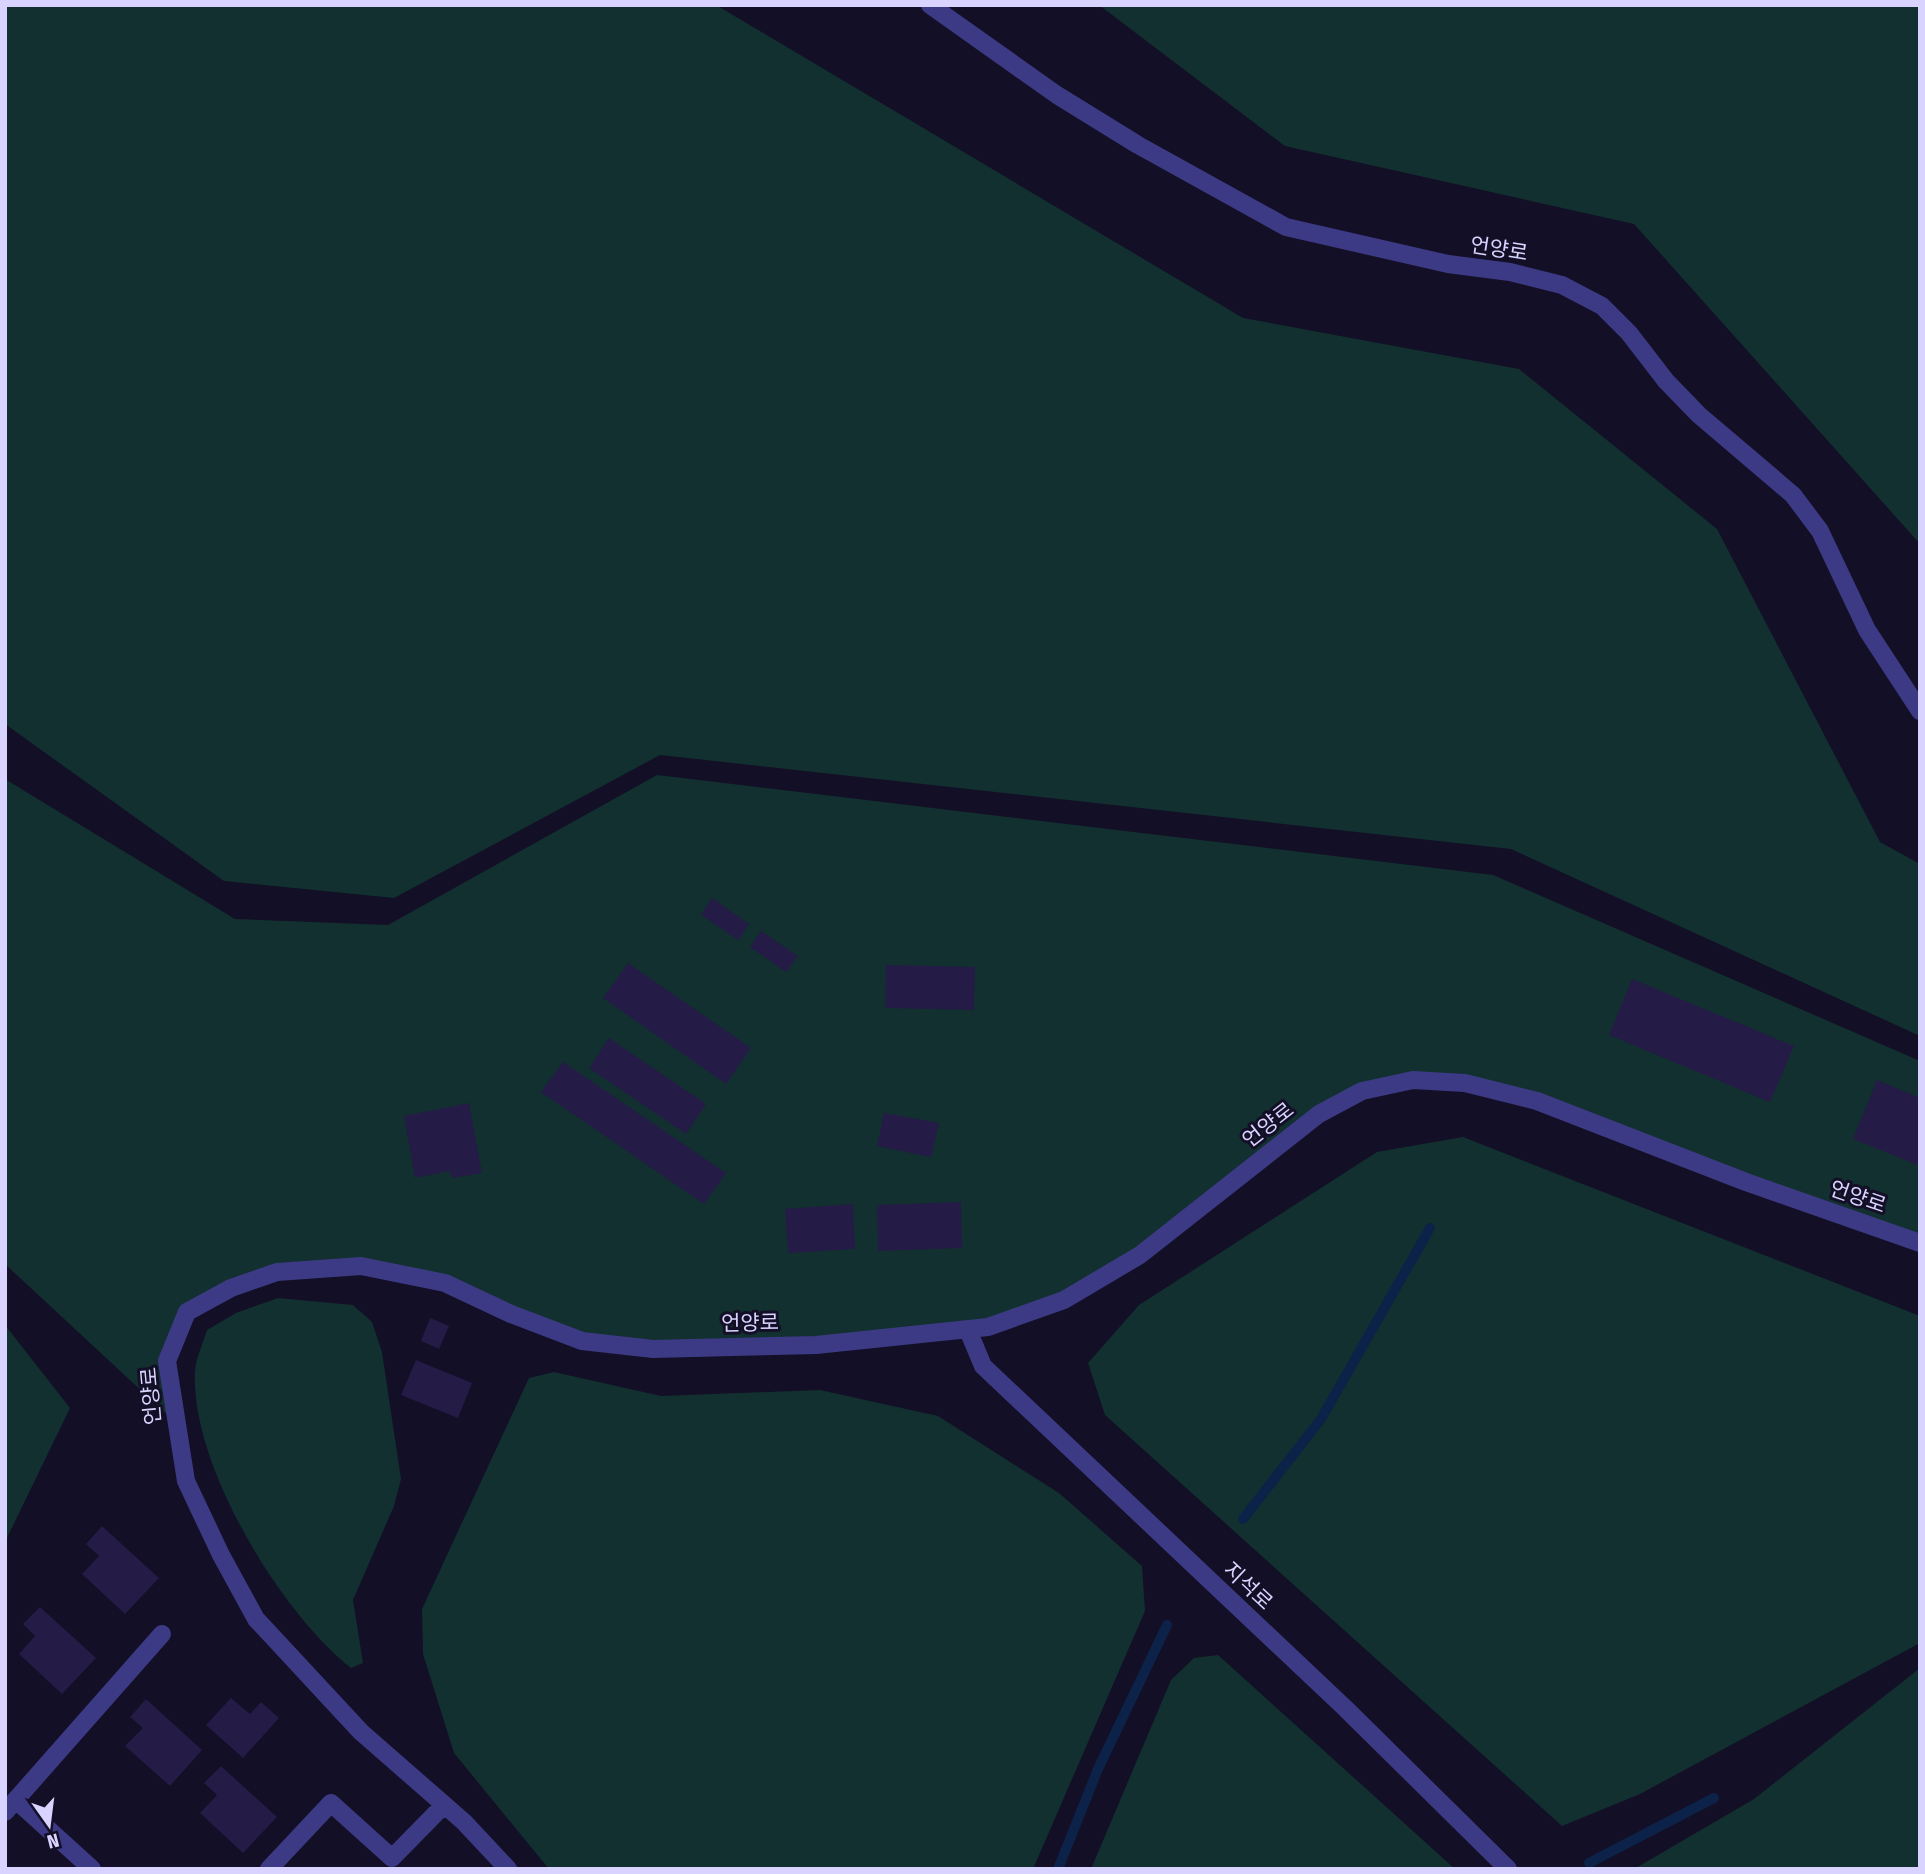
<svg xmlns="http://www.w3.org/2000/svg" width="1925" height="1874" font-family="'Fira Sans Condensed','Noto Sans KR',sans-serif">
  <rect width="100%" height="100%" fill="#130f26"/>
  <path fill="#12302f" d="M5,5H716L1243,318L1519,369L1717,529L1880,842L1920,864V1036L1511,849L660,755L394,898L224,881L5,724Z
    M1099,5H1920V544L1634,224L1285,146Z
    M657,775L1493,875L1920,1061V1243L1465,1083L1362,1091L1140,1255L988,1327L816,1345L582,1341L445,1283L361,1266L277,1272L187,1312L167,1361L175,1422L5,1264V779L235,919L388,925Z
    M1463,1137L1920,1316V1643L1640,1794L1562,1826L1105,1415L1088,1363L1139,1305L1377,1152Z
    M278,1298L353,1305L372,1322L382,1352L401,1479L394,1506L353,1600L363,1663L351,1668C280,1612 190,1464 195,1371C196,1358 203,1343 207,1330L236,1313Z
    M5,1325L70,1408L5,1542Z
    M554,1372L661,1396L820,1390L938,1416L1059,1493L1142,1566L1145,1611L1033,1869H549L454,1753L423,1654L422,1609L529,1378Z
    M1218,1655L1455,1869H1091L1171,1680L1194,1658Z
    M1920,1668V1869H1634L1754,1799Z"/>
  <g fill="none" stroke-linecap="round" stroke-linejoin="round">
    <path stroke="#0c2248" stroke-width="10" d="M1243,1519L1321,1419L1430,1228
      M1589,1863L1714,1798
      M1058,1869L1098,1769L1167,1625"/>
  </g>
  <path fill="#241b47" d="M712,898L749,924L738,940L701,915Z
    M761,931L798,956L786,972L750,947Z
    M628,963L751,1048L726,1084L603,998Z
    M886,965L975,967L974,1010L885,1008Z
    M1632,979L1794,1046L1770,1102L1609,1035Z
    M609,1038L706,1104L686,1134L589,1068Z
    M563,1062L726,1173L704,1204L541,1092Z
    M1877,1080L1920,1098V1166L1853,1139Z
    M469,1103L482,1173L452,1178L450,1171L415,1178L404,1116Z
    M884,1113L939,1123L931,1157L877,1146Z
    M961,1202L962,1248L878,1251L877,1205Z
    M853,1204L855,1249L788,1253L785,1209Z
    M430,1318L449,1326L439,1349L421,1341Z
    M416,1360L472,1383L458,1418L401,1395Z
    M102,1526L159,1578L125,1614L82,1574L99,1556L86,1544Z
    M40,1607L96,1658L62,1694L19,1654L35,1636L23,1624Z
    M231,1698L250,1714L261,1702L279,1718L243,1758L206,1725Z
    M146,1699L202,1750L170,1786L125,1746L143,1728L130,1717Z
    M221,1766L277,1817L243,1853L200,1813L217,1795L204,1783Z"/>
  <g fill="none" stroke-linecap="round" stroke-linejoin="round">
    <path stroke="#3d3a85" stroke-width="18" d="M930,5L1057,95L1138,145L1286,227L1448,264L1510,272L1562,285L1602,306L1629,333L1666,381L1699,415L1793,495L1820,531L1867,630L1920,711
      M968,1330L983,1366L1345,1708L1508,1869
      M16,1800L92,1869
      M5,1812L162,1634
      M269,1869L331,1803L392,1858L444,1805
      M508,1869L464,1822L361,1732L256,1619L221,1555L186,1481L167,1361L187,1312L231,1288L277,1272L361,1266L445,1283L511,1314L582,1341L653,1349L816,1345L988,1327L1064,1300L1140,1255L1319,1114L1362,1091L1413,1080L1465,1083L1537,1101L1746,1182L1920,1243"/>
  </g>
  <g text-anchor="middle" stroke-width="6" stroke-linejoin="round" paint-order="stroke">
    <g font-size="21" fill="#d9d4ff" stroke="#130f26">
      <text transform="translate(1499 249) rotate(9)" y="7">언양로</text>
      <text transform="translate(1268 1125) rotate(-38)" y="7">언양로</text>
      <text transform="translate(1858 1197) rotate(19)" y="7">언양로</text>
      <text transform="translate(750 1323) rotate(-1)" y="7">언양로</text>
      <text transform="translate(151 1396) rotate(-95)" y="7">언양로</text>
      <text transform="translate(1248 1586) rotate(43)" y="7">지석로</text>
    </g>
  </g>
  <rect width="1925" height="1874" fill="none" stroke="#d9d4ff" stroke-width="14"/>
  <g transform="translate(49 1825) rotate(166)" stroke="#130f26" stroke-width="5" paint-order="stroke">
  <path d="M0-5L12 26L0 18L-12 26Z" fill="#d9d4ff"/>
  <text y="-10" font-size="19" font-weight="bold" text-anchor="middle" fill="#d9d4ff">N</text>
  </g>
</svg>
